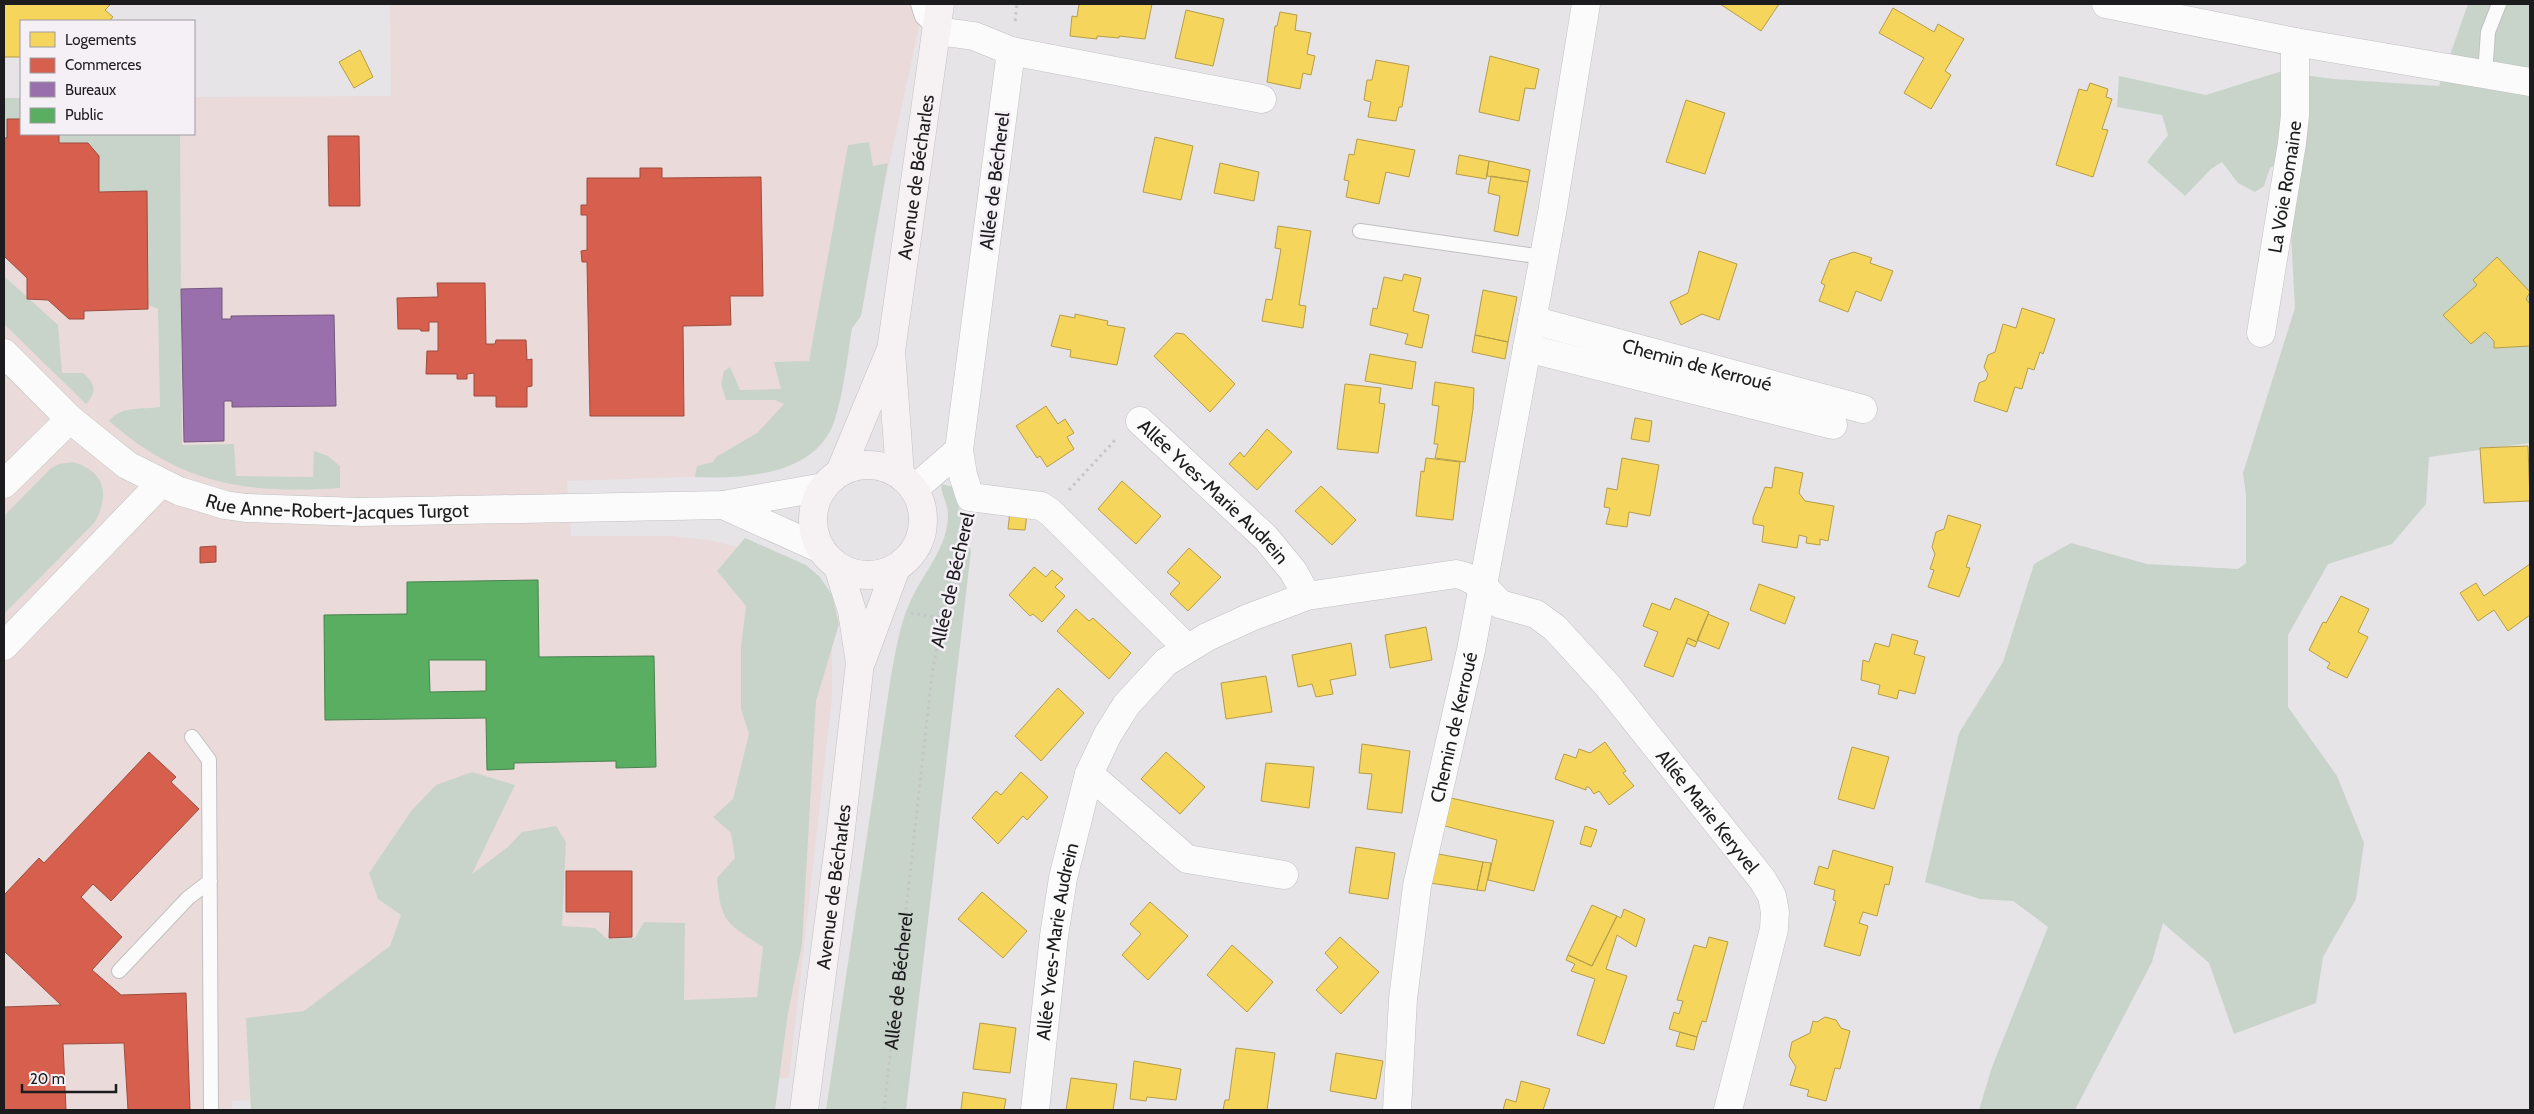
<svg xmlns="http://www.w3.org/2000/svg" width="2534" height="1114" font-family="Cabin,sans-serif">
  <rect width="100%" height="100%" fill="#e6e4e7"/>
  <path fill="#eadbda" d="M390,4H924L878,215L861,316L852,328L834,423L824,440L803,459L782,469L754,475L567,481L571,536H673L714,541L759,552L826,613L832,647V698L789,1078L232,1101V1110H4V98H21V134H194V97L391,96Z"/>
  <path fill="#c8d4ca" d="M2468,4H2530V443L2429,457L2426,504L2392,544L2328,564L2288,635V707L2337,776L2364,843L2356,899L2323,957L2316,1003L2234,1034L2209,963L2163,923L2152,962L2075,1110H1979L1992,1067L2048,927L2013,901L1980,899L1925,882L1959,733L2003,662L2034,564L2071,543L2147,564L2238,569L2246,563V495L2243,473L2295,308L2290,215L2282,161L2270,168L2264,186L2255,192L2238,183L2222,162L2211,169L2185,196L2147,162L2168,135L2162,115L2117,107L2119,76L2206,95L2279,72L2334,79L2439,86Z
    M4,98H21V119L7,120V138H4Z
    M59,134H180L182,445L234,444L236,476L313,477L314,451L328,456L340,466V488C246,494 182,485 109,421C122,405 141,410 160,407L158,309L148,305L147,192H99V156L88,143H59Z
    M869,142L873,166L888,163L861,316L852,328C847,359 844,392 834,422C815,476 742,479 695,477L697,466L713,462L716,457L757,433L784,404L775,400H726L721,384L724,371L730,367L740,390L781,389L774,362L809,361L848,145Z
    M4,276L58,325L62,373H83C96,384 97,392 86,404L4,324Z
    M73,462C105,471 110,494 95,522L4,614V516L50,469L59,464Z
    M941,484L953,487L971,551L906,1110H826L890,682C895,655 899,625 911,600C924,571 948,548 948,514C948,504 941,494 941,484Z
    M745,538L806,565L820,577L832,595L839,624L816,701L802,944L788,1013L775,1110H251L246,1018L304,1011L390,946L401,915L378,899L369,873L412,810L436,785L472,772L515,785L472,874L508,847L522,832L556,826L566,842L562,926L595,928L607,939L635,938L644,922L685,923L684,1000L757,997L763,947C727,923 721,924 717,878L735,858L731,833L713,817L733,799L749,734L741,709V646L746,606L717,571Z"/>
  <path fill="#f6d55c" stroke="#b59d49" d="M4,4H111L105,10L113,17L109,21H21V57H4Z
    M1079,4H1152L1145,39L1119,36V38L1097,36V39L1070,36L1072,16L1077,17Z
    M1720,4H1779L1761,31Z
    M1893,8L1934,32L1938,24L1964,39L1945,71L1951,75L1931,109L1904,93L1924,58L1879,33Z
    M1186,10L1224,19L1213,66L1175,58Z
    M1280,12L1297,15L1295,30L1311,33L1307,54L1315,56L1311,75L1303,73L1300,89L1267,82L1275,26H1277Z
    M360,50L373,77L354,88L339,62Z
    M1490,56L1539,69L1535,89L1525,88L1519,121L1479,112Z
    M1376,60L1409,66L1402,107H1399L1396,121L1368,117L1371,102L1364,100L1367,80H1372Z
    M2090,83L2108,89L2106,97L2112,99L2102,129L2108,130L2093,177L2056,165L2079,89L2087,91Z
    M1686,100L1725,113L1705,174L1666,162Z
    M1155,137L1193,146L1181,200L1143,192Z
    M1357,139L1415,150L1409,177L1386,172L1379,204L1346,197L1349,181L1344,180L1349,154L1354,155Z
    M1459,155L1489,161L1486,179L1456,174Z
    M1489,161L1530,170L1528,182L1487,176Z
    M1220,163L1259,172L1254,201L1214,193Z
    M1491,176L1528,182L1518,236L1494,231L1500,196L1488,193Z
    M1278,226L1311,231L1299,305L1306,306L1303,328L1262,321L1266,299L1272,300L1281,249L1275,248Z
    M1699,251L1737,264L1719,320L1702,314L1681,325L1670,302L1688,293Z
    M1854,252L1872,258L1870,263L1893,271L1881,301L1856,291L1848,312L1819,301L1825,285L1821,283L1830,260Z
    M2497,257L2530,292L2526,299L2530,304V346L2494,348V341L2485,332L2471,344L2443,315L2477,285L2473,280Z
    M1404,274L1421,278L1413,311L1429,315L1422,348L1405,344L1408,334L1370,325L1373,308L1377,309L1384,277L1402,281Z
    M1483,290L1517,297L1508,342L1475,335Z
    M2022,308L2055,319L2043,354L2040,352L2034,370L2028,368L2022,389L2015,387L2007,412L1974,401L1979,383L1986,380L1988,374L1984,367L1988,355L1995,352L2003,324L2016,328Z
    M1075,314L1108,321L1107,325L1125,328L1117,365L1070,357L1071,350L1051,346L1060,315L1075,318Z
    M1176,333L1184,334L1235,384L1210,412L1154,356Z
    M1475,335L1508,342L1505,359L1472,352Z
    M1370,354L1416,362L1412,389L1365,381Z
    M1435,382L1474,388L1473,409L1465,462L1435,458L1438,444H1434L1439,406L1432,405Z
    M1345,384L1381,388L1379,403L1385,404L1378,453L1337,449Z
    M1046,406L1058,424L1065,419L1074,433L1067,437L1074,449L1047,467L1040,456L1037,458L1016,426Z
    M1635,418L1652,421L1649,442L1631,439Z
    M1267,429L1292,452L1257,490L1229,464L1240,452L1244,457Z
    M2528,446L2530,501L2484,503L2480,448Z
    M1426,458L1460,462L1453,520L1416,516L1421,471L1424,472Z
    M1622,458L1659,465L1650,516L1629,512L1627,527L1606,524L1610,508L1604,507L1607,488L1617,490Z
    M1775,467L1803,473L1799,493L1805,501L1834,506L1828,541L1820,539V545L1806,543L1807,537L1799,535L1797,548L1762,542L1764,526L1753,524V518L1765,487L1772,488Z
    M1122,481L1161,516L1136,544L1098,509Z
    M1321,486L1356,520L1332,545L1295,511Z
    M1010,511L1027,514L1025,530L1008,529Z
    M1948,515L1981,525L1966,567L1970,568L1959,597L1928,587L1934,570L1930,569L1935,554L1932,547L1936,532L1944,529Z
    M1189,548L1221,577L1188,611L1170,594L1180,583L1167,572Z
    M2530,564V615L2508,631L2494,610L2478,621L2460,593L2476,583L2484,596Z
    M1034,567L1046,577L1052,570L1063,579L1055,587L1065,596L1042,622L1033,614L1030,616L1009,595Z
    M1759,584L1795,597L1785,624L1750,610Z
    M2341,596L2369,609L2358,632L2368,637L2347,678L2327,668L2330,663L2309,650L2323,622L2326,623Z
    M1675,598L1709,612L1697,642L1688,638L1673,677L1644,666L1658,632L1643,626L1652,603L1670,610Z
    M1076,609L1089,621L1093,618L1131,653L1109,679L1057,631Z
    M1708,614L1729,623L1719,649L1697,640Z
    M1426,627L1432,660L1390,668L1385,635Z
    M1892,634L1918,641L1914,654L1925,657L1915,694L1899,690L1897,699L1878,694L1880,685L1861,680L1863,660L1869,662L1875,643L1889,647Z
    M1688,638L1697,642L1695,647L1686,643Z
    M1351,643L1356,675L1330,680L1333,694L1316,697L1312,684L1298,687L1292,655Z
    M1266,676L1272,712L1226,719L1221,683Z
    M1058,688L1084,713L1041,761L1015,736Z
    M1605,742L1626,771L1623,773L1634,786L1609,805L1599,791L1594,794L1589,787H1586V790L1555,779L1564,754L1576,758L1579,749L1590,753Z
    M1362,744L1410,751L1402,813L1367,809L1372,774L1359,773Z
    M1852,747L1889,757L1874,809L1838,799Z
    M1166,752L1205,787L1180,814L1141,779Z
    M1266,763L1314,767L1309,808L1261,801Z
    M1021,772L1048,797L1027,820L1023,816L998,844L972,818L996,791L1001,795Z
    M1451,798L1554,821L1534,891L1488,880L1497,840L1445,826Z
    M1585,826L1597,830L1591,847L1580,844Z
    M1356,847L1395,853L1388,899L1349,893Z
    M1833,850L1893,867L1889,885L1885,884L1877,916L1863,912L1859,923L1868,926L1860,956L1824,946L1836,901L1833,900L1835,890L1814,884L1819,866L1828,869Z
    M1438,854L1483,862L1477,890L1430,883Z
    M1483,862L1491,863L1485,891L1477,890Z
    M982,892L1027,931L1003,958L958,919Z
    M1150,902L1188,936L1148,980L1122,955L1141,934L1130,924Z
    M1592,905L1617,916L1592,966L1568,955Z
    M1624,909L1645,919L1636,947L1617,935L1606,969L1627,976L1604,1044L1577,1035L1595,979L1571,971L1575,964L1566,960L1568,955L1592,966L1617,916L1621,918Z
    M1340,937L1379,972L1341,1014L1316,990L1338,967L1325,953Z
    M1709,937L1728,942L1706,1022L1702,1021L1697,1037L1669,1029L1674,1012L1679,1014L1683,1001L1677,1000L1694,945L1706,948Z
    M1232,945L1273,982L1247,1012L1207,975Z
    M1825,1017L1836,1020L1841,1028L1850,1031L1840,1069L1835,1068L1826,1101L1807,1096L1809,1090L1790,1085L1796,1067L1789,1056L1792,1042L1810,1033L1813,1021L1817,1022Z
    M980,1023L1016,1028L1010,1073L973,1069Z
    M1680,1032L1697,1037L1694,1050L1676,1046Z
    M1236,1048L1275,1053L1267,1110H1223L1225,1100H1229Z
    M1336,1053L1383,1061L1376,1099L1330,1091Z
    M1134,1061L1181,1069L1176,1100L1147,1097L1146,1101L1130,1099Z
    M1071,1078L1117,1084L1113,1110H1066Z
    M1521,1081L1550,1089L1543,1110H1503L1506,1099L1516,1102Z
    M963,1092L1006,1099L1004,1110H961Z"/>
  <path fill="#d6604d" stroke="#9e4b3f" d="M7,119H21V134H59V143H88L99,156V192L147,191L148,309L84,311V319H69L48,300L27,299V278L4,256V138H7Z
    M328,136H359L360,206H329Z
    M640,168H662V178L761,177L763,296H730L731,325L683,326L684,416H590L587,262H582L581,251L587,250V215H581V205H587V178H640Z
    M437,283H485L486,344H495L496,340H526L527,360L532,359V386L527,387V407H496V396H474V373L467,374V379H457V374H426L427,351H438V322H429V331H421L420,329H398L397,298L438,297Z
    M216,546V562L200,563V547Z
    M149,752L176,777L171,782L199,809L111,901L93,884L81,897L122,937L92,970L121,995L186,993L190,1110H128L124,1043L63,1044L66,1110H4V1007L61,1005L4,951V895L39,858L44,863Z
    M566,871H632V937L609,938L610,912H566Z"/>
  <path fill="#9970ab" stroke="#745680" d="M222,288V319H231V316L334,315L336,406L232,407V401H224V441L184,442L181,289Z"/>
  <path fill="#5aae61" stroke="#47824d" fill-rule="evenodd" d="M538,580L539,657L654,656L656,767L616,768V761L514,763V769L487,770L486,718L325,720L324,615L407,614V582ZM429,660H486V691L430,692Z"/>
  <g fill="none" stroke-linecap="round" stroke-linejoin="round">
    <g stroke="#c1c0c2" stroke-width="16">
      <path id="service" d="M918,4L922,17L937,31
        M2485,74L2488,32L2499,4
        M1360,231L1543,257
        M192,737L209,760L211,1110
        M119,971L188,898L210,881"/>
    </g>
    <g stroke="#c1c0c2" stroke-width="29">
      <g id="minor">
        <path d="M937,31L974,36L1011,51L1262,99"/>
        <path d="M1011,51L959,450L963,475L970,497L1041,506L1050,512L1187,648"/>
        <path id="s2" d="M1532,320L1863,409"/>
        <path id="s3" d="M2261,333L2292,143L2295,115V42"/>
        <path d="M1527,348L1833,425"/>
        <path id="s4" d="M4,353L70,419L127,465L179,491L225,505L246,508L359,512L723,505L824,487"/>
        <path id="s5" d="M1140,421L1266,538L1293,571L1307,596"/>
        <path d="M4,484L70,419"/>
        <path d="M914,489L959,450"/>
        <path d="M723,505L821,549"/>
        <path d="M4,646L161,483"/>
        <path d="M1089,774L1187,859L1284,875"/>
        <path id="s6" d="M1035,1110L1054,936L1063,878L1089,774L1108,734L1127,704L1166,662L1207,637L1251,617L1307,596L1456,574L1464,576L1482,585L1500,604L1536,614L1555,628L1608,686L1762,879L1772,896L1775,912L1774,929L1728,1110"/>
        <path id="s7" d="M1397,1110L1403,999L1417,886L1471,650L1552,213L1586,4"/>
      </g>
    </g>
    <g stroke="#c1c0c2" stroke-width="29">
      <path id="tertiary" d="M2106,4L2295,42L2530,82"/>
    </g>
    <g stroke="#c1c0c2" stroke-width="29">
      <g id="secondary">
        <circle cx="868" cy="520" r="55"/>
        <path d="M840,472L889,354"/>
        <path id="s8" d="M900,474L891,351L940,4"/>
        <path d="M862,660L896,568"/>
        <path id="s9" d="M804,1110L840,837L860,663L852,611L838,567"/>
      </g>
    </g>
    <g stroke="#c5c5c6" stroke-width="3" stroke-dasharray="2.5 4" stroke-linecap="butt">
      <path d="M1015,21L1017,4"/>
      <path d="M1069,490L1116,439"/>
      <path d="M911,613L942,618"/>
      <path id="s1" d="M884,1110L932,674L942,618L967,525"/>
    </g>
    <use href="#service" stroke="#fbfbfb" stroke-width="14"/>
    <use href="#minor" stroke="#fbfbfb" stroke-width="28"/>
    <use href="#tertiary" stroke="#fbfbfb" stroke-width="28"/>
    <use href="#secondary" stroke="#f6f2f4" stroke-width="28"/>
  </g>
  <g text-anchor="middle" stroke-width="5" stroke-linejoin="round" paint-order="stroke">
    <g font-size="19" fill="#1c1b1d" stroke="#f4f0f6">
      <text dy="7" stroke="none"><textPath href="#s8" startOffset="299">Avenue de Bécharles</textPath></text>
      <text transform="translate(994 181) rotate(-83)" y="7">Allée de Bécherel</text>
      <text dy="7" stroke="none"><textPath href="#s3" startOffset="148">La Voie Romaine</textPath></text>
      <text dy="7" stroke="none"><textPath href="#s2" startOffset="171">Chemin de Kerroué</textPath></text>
      <text dy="7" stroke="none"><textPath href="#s5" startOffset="102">Allée Yves-Marie Audrein</textPath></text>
      <text dy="7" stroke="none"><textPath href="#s4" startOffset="385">Rue Anne-Robert-Jacques Turgot</textPath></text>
      <text transform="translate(952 580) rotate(-77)" y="7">Allée de Bécherel</text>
      <text dy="7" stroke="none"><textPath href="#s7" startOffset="388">Chemin de Kerroué</textPath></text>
      <text dy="7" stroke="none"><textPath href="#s6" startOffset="1139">Allée Marie Keryvel</textPath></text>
      <text dy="7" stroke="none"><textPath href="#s9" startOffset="225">Avenue de Bécharles</textPath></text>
      <text dy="7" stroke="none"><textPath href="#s6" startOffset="170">Allée Yves-Marie Audrein</textPath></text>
      <text dy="7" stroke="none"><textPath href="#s1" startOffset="130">Allée de Bécherel</textPath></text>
    </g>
  </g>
  <rect width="2534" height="1114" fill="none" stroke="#1c1b1d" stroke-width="10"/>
  <rect x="20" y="20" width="175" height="115" fill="#f4f0f6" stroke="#9e9b9f"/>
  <rect x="30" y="32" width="25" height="15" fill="#f6d55c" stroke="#9e9b9f"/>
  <text x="65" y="45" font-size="15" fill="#1c1b1d">Logements</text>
  <rect x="30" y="58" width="25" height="15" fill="#d6604d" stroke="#9e9b9f"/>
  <text x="65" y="70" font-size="15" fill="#1c1b1d">Commerces</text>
  <rect x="30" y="82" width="25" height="15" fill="#9970ab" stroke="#9e9b9f"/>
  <text x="65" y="95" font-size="15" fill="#1c1b1d">Bureaux</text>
  <rect x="30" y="108" width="25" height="15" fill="#5aae61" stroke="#9e9b9f"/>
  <text x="65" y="120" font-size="15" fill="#1c1b1d">Public</text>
  <path d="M22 1084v8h94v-8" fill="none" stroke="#1c1b1d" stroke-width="2.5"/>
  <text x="30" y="1084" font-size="15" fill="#1c1b1d" stroke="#f4f0f6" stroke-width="4" paint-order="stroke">20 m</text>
</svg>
